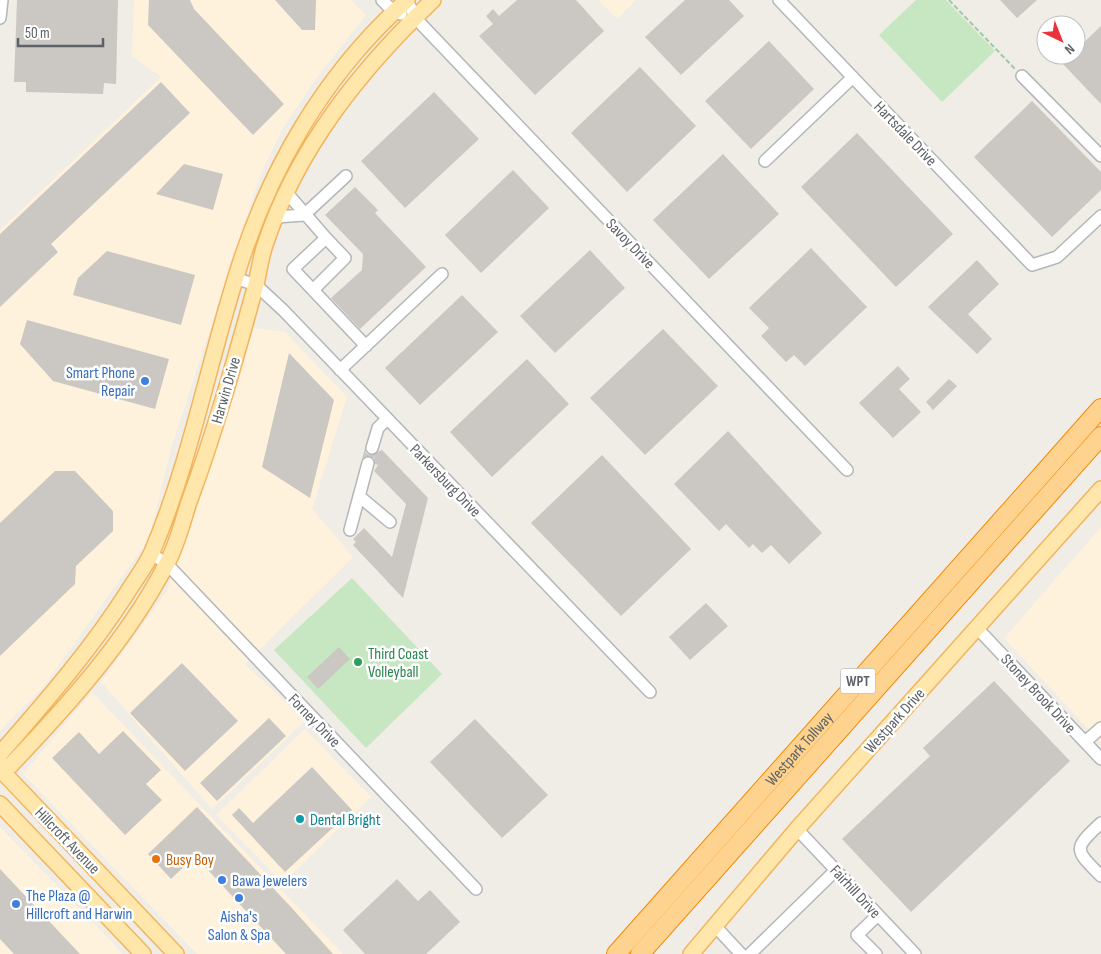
<svg xmlns="http://www.w3.org/2000/svg" width="1101" height="954" font-family="'Sofia Sans Condensed',sans-serif">
  <rect width="100%" height="100%" fill="#f0ece6"/>
  <path fill="#fef2dc" d="M134,0H351L366,15L316,79L283,128L260,176L171,449L149,539L44,686L0,731V230L161,77L132,56Z
    M598,0H636L617,19Z
    M254,328L285,332L347,397L312,509L353,557L245,664L305,721L212,809L101,682L167,591Z
    M1101,527V743L1004,638Z
    M92,692L198,803L343,954H197L23,774Z
    M305,729L371,797L283,883L216,815Z
    M0,827L114,944L122,954H0Z"/>
  <path fill="#c7e7c2" d="M916,0H946L995,51L942,102L879,35Z
    M352,578L442,674L366,748L274,650Z"/>
  <path fill="#cbc7c3" d="M17,0H118L116,84L104,83L103,94L26,92V82H14Z
    M149,0H190L194,9L284,104L253,135L148,25Z
    M275,0H316L315,30H302Z
    M517,0H576L604,31L535,95L479,36L493,24L486,16L493,9L499,16Z
    M685,0H729L744,16L681,75L645,37Z
    M1000,0H1037L1017,18Z
    M1101,26V104L1062,63L1071,55H1076V50Z
    M769,41L814,89L751,149L705,101Z
    M640,67L696,126L627,192L571,133Z
    M161,82L190,113L51,244L58,252L0,307V234Z
    M434,92L479,139L405,208L361,161Z
    M1032,101L1101,172V190L1052,237L974,157Z
    M857,133L953,234L896,287L801,187Z
    M723,154L779,214L709,279L653,220Z
    M184,164L223,174L213,210L156,194Z
    M513,170L549,208L481,273L445,235Z
    M355,187L378,210L375,213L426,267L360,329L331,298L362,270L363,254L325,215Z
    M811,248L867,307L805,366L794,355L786,362L761,336L769,328L749,308Z
    M590,250L625,288L555,353L520,316Z
    M107,251L195,275L181,325L73,295L78,278Z
    M977,260L999,284L968,314L992,339L977,354L928,307Z
    M462,295L498,332L420,405L385,368Z
    M27,320L169,359L155,409L53,381L20,344Z
    M663,329L718,386L645,455L590,398Z
    M289,353L334,400L310,498L262,467Z
    M527,359L569,404L492,477L450,432Z
    M898,366L910,379L899,389L921,412L893,438L859,403Z
    M949,379L957,386L933,410L926,402Z
    M728,431L822,533L789,564L771,545L762,553L753,544L749,548L726,524L719,531L674,484Z
    M365,448L366,453L370,455L382,450L428,498L403,598L353,545L356,542L353,539L364,528L392,557L406,504L374,471L378,465L375,464L374,458L367,456L362,459Z
    M602,455L691,549L621,616L531,523Z
    M55,471H75L113,511V531L76,566L75,584L0,656V523Z
    M706,603L728,626L690,660L669,637Z
    M339,647L350,659L318,689L307,677Z
    M182,663L238,721L185,771L130,713Z
    M994,681L1070,761L911,912L842,839L930,756L923,748Z
    M269,718L286,736L217,801L200,783Z
    M475,719L548,795L502,838L430,762Z
    M123,731L161,770L146,784L162,800L125,835L52,758L79,732L99,754Z
    M312,767L352,810L285,872L232,815L239,808L253,823Z
    M197,807L290,906L333,954H286L195,856L171,879L148,854Z
    M0,869L80,954H14L0,939Z
    M397,879L418,901L430,890L460,922L426,954H365L343,930Z"/>
  <g fill="none" stroke-linecap="round" stroke-linejoin="round">
    <g stroke="#b3b7ba" stroke-width="14">
      <path id="minor" d="M382,0L394,12L401,14
        M407,0L415,17L422,25L847,470
        M779,0L1032,265L1057,257L1101,216
        M0,18L2,0
        M1022,76L1101,156
        M765,161L853,77
        M287,193L326,238L293,269L366,346
        M276,217L304,215L346,176
        M235,278L256,285L283,310L650,692
        M313,290L345,258L326,238
        M340,370L442,274
        M372,448L378,428L387,419
        M359,496L390,522
        M350,530L368,463
        M152,554L167,564L476,889
        M977,628L1101,759
        M1085,742L1101,728
        M1101,823C1073,849 1074,849 1101,876
        M797,829L915,954
        M715,926L741,954
        M750,954L836,870
        M876,954L857,935L878,915"/>
    </g>
    <g stroke="#f2b55d" stroke-width="18">
      <path id="major" d="M0,754C45,702 90,651 127,593C135,580 146,566 152,552C189,465 207,370 235,280C267,173 323,75 407,0
        M0,767L10,766C68,705 127,640 166,565C177,546 182,523 189,502C215,432 235,360 255,288C259,274 260,259 265,245C297,148 361,69 433,0
        M0,769L176,954
        M0,804L143,954
        M691,954L797,829L1101,489"/>
    </g>
    <g stroke="#f58900" stroke-width="20">
      <g id="highway">
        <path id="s1" d="M616,954L1101,408"/>
        <path d="M640,954L1101,436"/>
      </g>
    </g>
    <path stroke="#9ccba4" stroke-width="2" stroke-dasharray="5 2.5" stroke-linecap="butt" d="M949,0L1015,69"/>
    <use href="#minor" stroke="#fff" stroke-width="11"/>
    <use href="#major" stroke="#ffe7ab" stroke-width="15"/>
    <use href="#highway" stroke="#fdd38f" stroke-width="18"/>
  </g>
  <g fill="#3f7fe0" stroke="#fff" stroke-width="2">
    <circle cx="145" cy="381" r="5"/>
    <circle cx="222" cy="880" r="5"/>
    <circle cx="239" cy="898" r="5"/>
    <circle cx="16" cy="904" r="5"/>
  </g>
  <circle fill="#2e9e5b" stroke="#fff" stroke-width="2" cx="358" cy="662" r="5"/>
  <circle fill="#0f9aa8" stroke="#fff" stroke-width="2" cx="300" cy="819" r="5"/>
  <circle fill="#e8710a" stroke="#fff" stroke-width="2" cx="156" cy="859" r="5"/>
  <g text-anchor="middle" stroke-width="5" stroke-linejoin="round" paint-order="stroke">
    <rect fill="#fff" stroke="#8e9194" stroke-width="1" x="840.5" y="668.5" width="35" height="25" rx="4"/>
    <g font-size="15" font-weight="bold" fill="#5d6266">
      <text x="858" y="686">WPT</text>
    </g>
    <g font-size="16" fill="#5d6266" stroke="#fff">
      <text transform="translate(906 133) rotate(46)" y="6">Hartsdale Drive</text>
      <text transform="translate(631 243) rotate(46)" y="6">Savoy Drive</text>
      <text transform="translate(225 390) rotate(-74)" y="6">Harwin Drive</text>
      <text transform="translate(446 480) rotate(46)" y="6">Parkersburg Drive</text>
      <text transform="translate(1039 693) rotate(47)" y="6">Stoney Brook Drive</text>
      <text transform="translate(315 720) rotate(46)" y="6">Forney Drive</text>
      <text transform="translate(894 720) rotate(-48)" y="6">Westpark Drive</text>
      <text dy="6" stroke="none"><textPath href="#s1" startOffset="275">Westpark Tollway</textPath></text>
      <text transform="translate(68 840) rotate(46)" y="6">Hillcroft Avenue</text>
      <text transform="translate(856 891) rotate(47)" y="6">Fairhill Drive</text>
    </g>
    <g font-size="16" fill="#366cbe" stroke="#fff" text-anchor="start">
      <text x="135" y="378" text-anchor="end">Smart Phone<tspan x="135" dy="18">Repair</tspan></text>
      <text x="232" y="886">Bawa Jewelers</text>
      <text x="26" y="901">The Plaza @<tspan x="26" dy="18">Hillcroft and Harwin</tspan></text>
      <text x="239" y="922" text-anchor="middle">Aisha's<tspan x="239" dy="18">Salon &amp; Spa</tspan></text>
    </g>
    <g font-size="16" fill="#27864d" stroke="#fff" text-anchor="start">
      <text x="368" y="659">Third Coast<tspan x="368" dy="18">Volleyball</tspan></text>
    </g>
    <g font-size="16" fill="#0d838f" stroke="#fff" text-anchor="start">
      <text x="310" y="825">Dental Bright</text>
    </g>
    <g font-size="16" fill="#c56008" stroke="#fff" text-anchor="start">
      <text x="166" y="865">Busy Boy</text>
    </g>
  </g>
  <g transform="translate(1061 40) rotate(137)"><circle r="24" fill="#ffffff" stroke="#bec0c2"/>
  <path d="M0-4L9 19L0 12L-9 19Z" fill="#ea323b"/>
  <text y="-8" font-size="14" font-weight="bold" text-anchor="middle" fill="#5d6266">N</text>
  </g>
  <path d="M18 38v8h85v-8" fill="none" stroke="#5d6266" stroke-width="2.5"/>
  <text x="25" y="38" font-size="15" fill="#5d6266" stroke="#ffffff" stroke-width="4" paint-order="stroke">50 m</text>
</svg>
